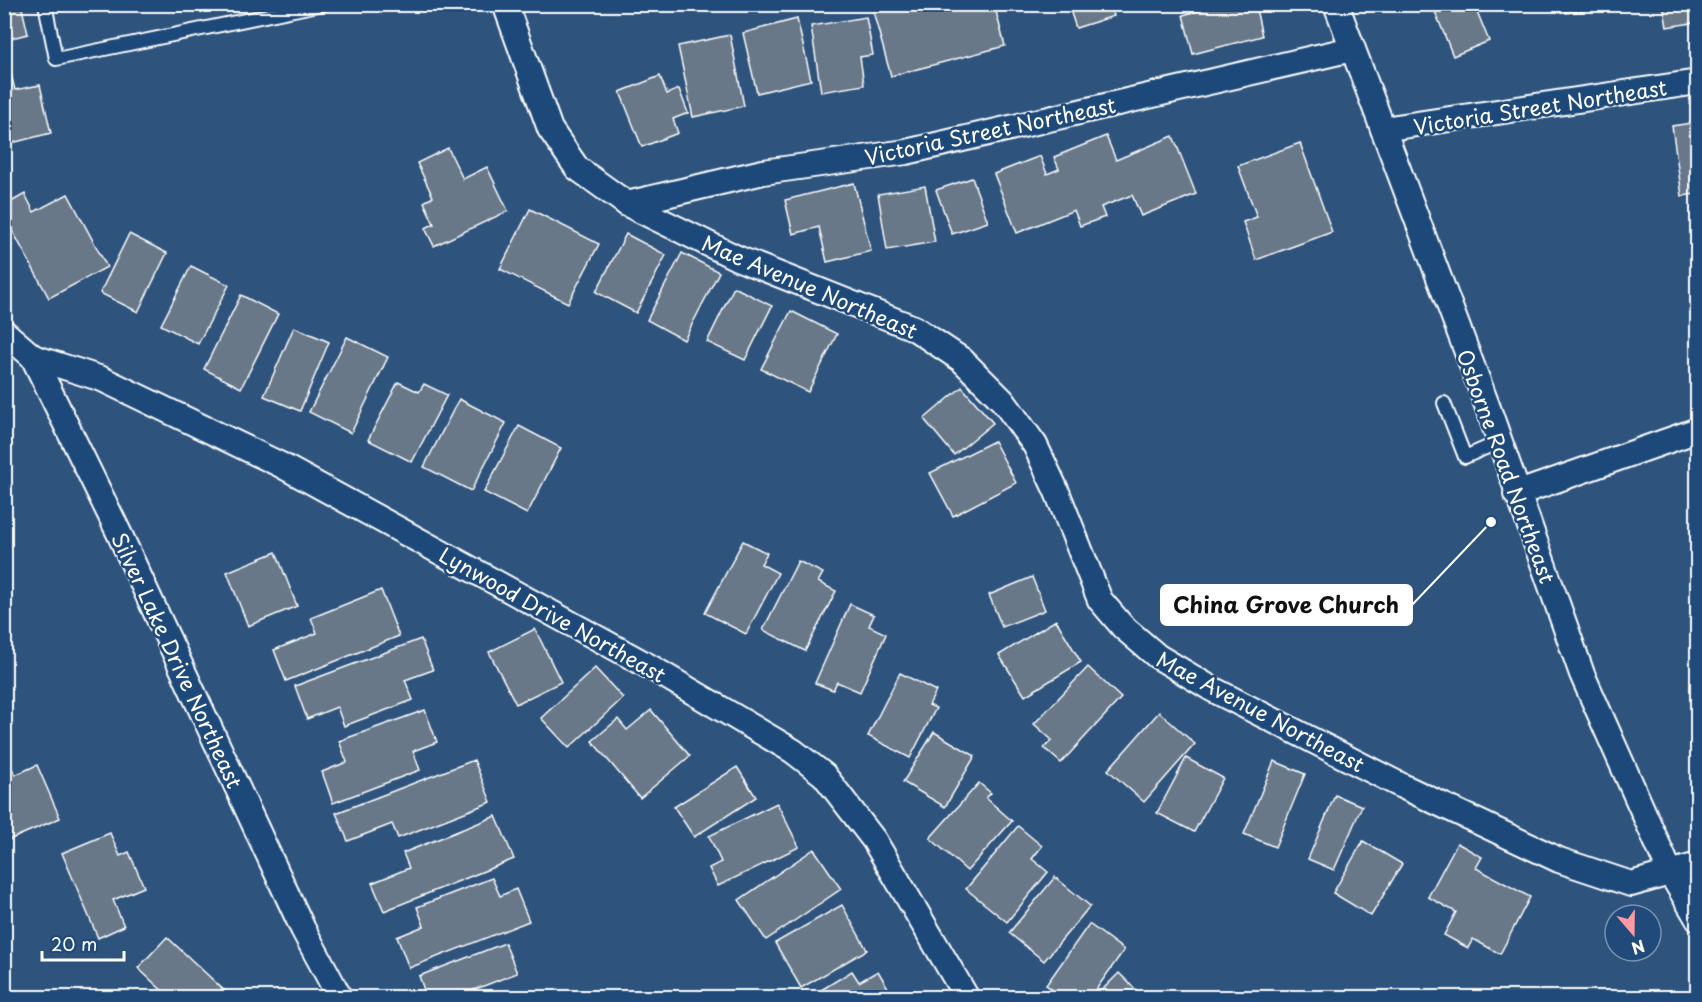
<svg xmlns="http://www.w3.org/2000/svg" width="1702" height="1002" font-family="'Playpen Sans',sans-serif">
<rect width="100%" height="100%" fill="#2e537d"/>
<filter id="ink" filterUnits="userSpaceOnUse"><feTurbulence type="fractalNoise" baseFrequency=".0167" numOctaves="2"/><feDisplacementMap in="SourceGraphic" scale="12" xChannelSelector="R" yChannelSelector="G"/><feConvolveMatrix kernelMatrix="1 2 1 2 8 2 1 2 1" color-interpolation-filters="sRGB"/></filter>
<g filter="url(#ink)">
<g fill="#687888" stroke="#fff" stroke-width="1.5">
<polygon points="4,4 21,4 28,34 4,40"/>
<polygon points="871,4 994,4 1005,46 891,76"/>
<polygon points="1068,4 1110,4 1114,16 1076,28"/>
<polygon points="1222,4 1255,4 1262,36 1193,54 1183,15"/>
<polygon points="1432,4 1474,4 1489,41 1453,56"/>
<polygon points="1565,4 1634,4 1566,13"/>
<polygon points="1663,4 1698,4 1698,22 1667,27"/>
<polygon points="866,17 873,55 860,57 864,85 821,92 811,26"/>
<polygon points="797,19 811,80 757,93 743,33"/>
<polygon points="730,35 744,106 693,117 678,46"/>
<polygon points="4,47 15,90 40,85 51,133 4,145"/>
<polygon points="660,76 667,94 679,89 688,113 673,119 678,133 642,147 620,92"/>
<polygon points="1698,122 1698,191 1696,194 1682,196 1672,126"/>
<polygon points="1106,136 1116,160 1173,136 1196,194 1141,216 1132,195 1101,207 1105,217 1080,226 1074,210 1017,233 994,174 1040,156 1047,174 1059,169 1054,157"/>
<polygon points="1300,143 1332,232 1256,260 1243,222 1257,217 1238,166"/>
<polygon points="448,148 463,179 487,167 508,211 434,246 425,228 434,224 424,202 433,197 417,163"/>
<polygon points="972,178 988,222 952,234 936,190"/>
<polygon points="854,183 871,251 827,262 819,227 793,234 785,200"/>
<polygon points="925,186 935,242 887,250 878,194"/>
<polygon points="25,194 34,212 68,194 107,267 49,298 4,215 4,206"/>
<polygon points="530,209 599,244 568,303 500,269"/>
<polygon points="129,234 167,253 138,312 100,293"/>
<polygon points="626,234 666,255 636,313 596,292"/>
<polygon points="682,253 719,272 684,340 647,320"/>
<polygon points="191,266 229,285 198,344 161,325"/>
<polygon points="734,287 772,306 745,360 707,342"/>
<polygon points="241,295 278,314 241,388 204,369"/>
<polygon points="791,311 837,334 808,392 761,369"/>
<polygon points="294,327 329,342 300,411 264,396"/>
<polygon points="347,337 388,357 351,433 309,412"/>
<polygon points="398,382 419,392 424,384 447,395 412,462 368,440"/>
<polygon points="962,387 993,423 954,455 924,419"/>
<polygon points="459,399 506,423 471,491 424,467"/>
<polygon points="519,426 561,448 527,514 484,492"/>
<polygon points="994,441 1016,483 953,516 930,473"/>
<polygon points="743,541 767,553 761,564 778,573 746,634 705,613"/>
<polygon points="276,552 297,606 248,626 227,572"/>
<polygon points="798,561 823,573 818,582 836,591 805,651 763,630"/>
<polygon points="1032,577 1045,610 1002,627 989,595"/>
<polygon points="381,590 399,636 286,681 274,650 317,633 311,618"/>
<polygon points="850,604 874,615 869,626 886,634 860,692 837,682 833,690 815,683"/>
<polygon points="1056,620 1081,662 1025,696 999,655"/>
<polygon points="535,629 561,682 516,704 489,652"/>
<polygon points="421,639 433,670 405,680 413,700 344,726 337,707 307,719 295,686"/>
<polygon points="1088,667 1121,698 1061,763 1044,748 1052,740 1034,724"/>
<polygon points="595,668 623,698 569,748 541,718"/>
<polygon points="900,673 936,691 929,705 936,708 910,758 868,736"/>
<polygon points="425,710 437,742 413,751 420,770 333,803 322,772 347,762 339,741"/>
<polygon points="651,710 690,756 640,798 592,741 618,719 627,730"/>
<polygon points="1159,712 1195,744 1144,802 1108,770"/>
<polygon points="934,732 975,756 945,807 903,782"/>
<polygon points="4,750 15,775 37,765 60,818 4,842"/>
<polygon points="1186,758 1223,778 1194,832 1157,813"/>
<polygon points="474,760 491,802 398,838 392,824 348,841 336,813"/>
<polygon points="1274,761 1305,774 1275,847 1244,834"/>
<polygon points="737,767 756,797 694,837 674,807"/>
<polygon points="979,783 991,793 986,798 1012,821 967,871 930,838"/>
<polygon points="1335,795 1362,806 1334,870 1308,859"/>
<polygon points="777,803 799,847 718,886 709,868 721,862 709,836"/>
<polygon points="496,816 514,859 384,911 372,883 409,868 403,853"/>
<polygon points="1018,826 1042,846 1032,859 1048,872 1007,922 966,889"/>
<polygon points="110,833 120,856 129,852 144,887 113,900 124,926 98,938 62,853"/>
<polygon points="1363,841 1402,864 1371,916 1333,893"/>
<polygon points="1457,843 1482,857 1476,868 1530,897 1500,954 1473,939 1468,948 1444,935 1456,912 1428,897"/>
<polygon points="814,849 841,889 766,940 739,900"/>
<polygon points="1055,877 1090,906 1044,961 1009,933"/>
<polygon points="492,878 500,896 516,889 529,921 409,968 397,937 424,926 417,907"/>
<polygon points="842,905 867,950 801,988 775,943"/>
<polygon points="1089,924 1124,950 1090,998 1064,998 1046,985"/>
<polygon points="167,937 228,994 224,998 170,998 138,968"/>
<polygon points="505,943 517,973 463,994 464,998 427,998 419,976"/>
<polygon points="852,971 859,982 878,971 894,998 808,998"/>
<polygon points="1119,973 1144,998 1094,998"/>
</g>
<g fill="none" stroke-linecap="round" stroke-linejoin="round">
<g stroke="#fff" stroke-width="16">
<g id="service">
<polyline points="45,4 56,59 323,4"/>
<polyline points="1444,403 1465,457 1499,442"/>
</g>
</g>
<g stroke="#fff" stroke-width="28">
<g id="minor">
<polyline points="505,4 550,129 577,168 627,204 737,258 914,328 962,360 1003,401 1035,445 1057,492 1100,600 1123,627 1157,656 1212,689 1402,786 1559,860 1631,884 1698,865"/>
<polyline points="1336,4 1488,408 1582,674 1670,872 1698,919"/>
<polyline points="1383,129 1698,82"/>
<polyline points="627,204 763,172 906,152 1352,49"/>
<polyline points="4,332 33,357 119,533 303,929 340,998"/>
<polyline points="33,357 102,379 281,465 652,668 793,751 824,775 874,840 967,998"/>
<polyline points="1516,494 1698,430"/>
</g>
</g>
<use href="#service" stroke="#1f4a7a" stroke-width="12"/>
<use href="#minor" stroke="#1f4a7a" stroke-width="24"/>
</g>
</g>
<g text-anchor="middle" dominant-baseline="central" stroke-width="5" stroke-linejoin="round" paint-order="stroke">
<g font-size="21" fill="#fff" stroke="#1f4a7a">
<text transform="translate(1540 106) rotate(-9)">Victoria Street Northeast</text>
<text transform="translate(990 130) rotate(-12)">Victoria Street Northeast</text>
<text transform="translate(810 286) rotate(23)">Mae Avenue Northeast</text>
<text transform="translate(1507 466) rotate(70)">Osborne Road Northeast</text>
<text transform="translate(553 614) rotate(29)">Lynwood Drive Northeast</text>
<text transform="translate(178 660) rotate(65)">Silver Lake Drive Northeast</text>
<text transform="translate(1261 711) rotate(28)">Mae Avenue Northeast</text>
</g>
</g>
<path fill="none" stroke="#fff" stroke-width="2" d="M1491 522L1412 605"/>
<circle fill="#fff" stroke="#1f4a7a" stroke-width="2" cx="1491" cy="522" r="6"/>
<rect fill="#fff" stroke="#fff" stroke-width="2" x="1161" y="585" width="251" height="40" rx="6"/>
<g font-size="22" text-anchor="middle" font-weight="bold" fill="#111">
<text x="1286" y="613">China Grove Church</text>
</g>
<rect width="1702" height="1002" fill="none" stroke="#1f4a7a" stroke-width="24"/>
<rect x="12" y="12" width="1678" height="978" fill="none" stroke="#fff" stroke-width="2" filter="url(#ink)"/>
<g transform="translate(1633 933) rotate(160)"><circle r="28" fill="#1f4a7a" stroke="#7992af" stroke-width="1.5"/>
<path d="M0-4.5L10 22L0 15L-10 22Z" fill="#ff9aa2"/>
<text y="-9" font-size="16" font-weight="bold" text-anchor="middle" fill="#ffffff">N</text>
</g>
<path d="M42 951v9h82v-9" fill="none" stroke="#ffffff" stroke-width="3"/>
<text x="51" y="951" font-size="18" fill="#ffffff" stroke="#1f4a7a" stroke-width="4.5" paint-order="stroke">20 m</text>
</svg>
